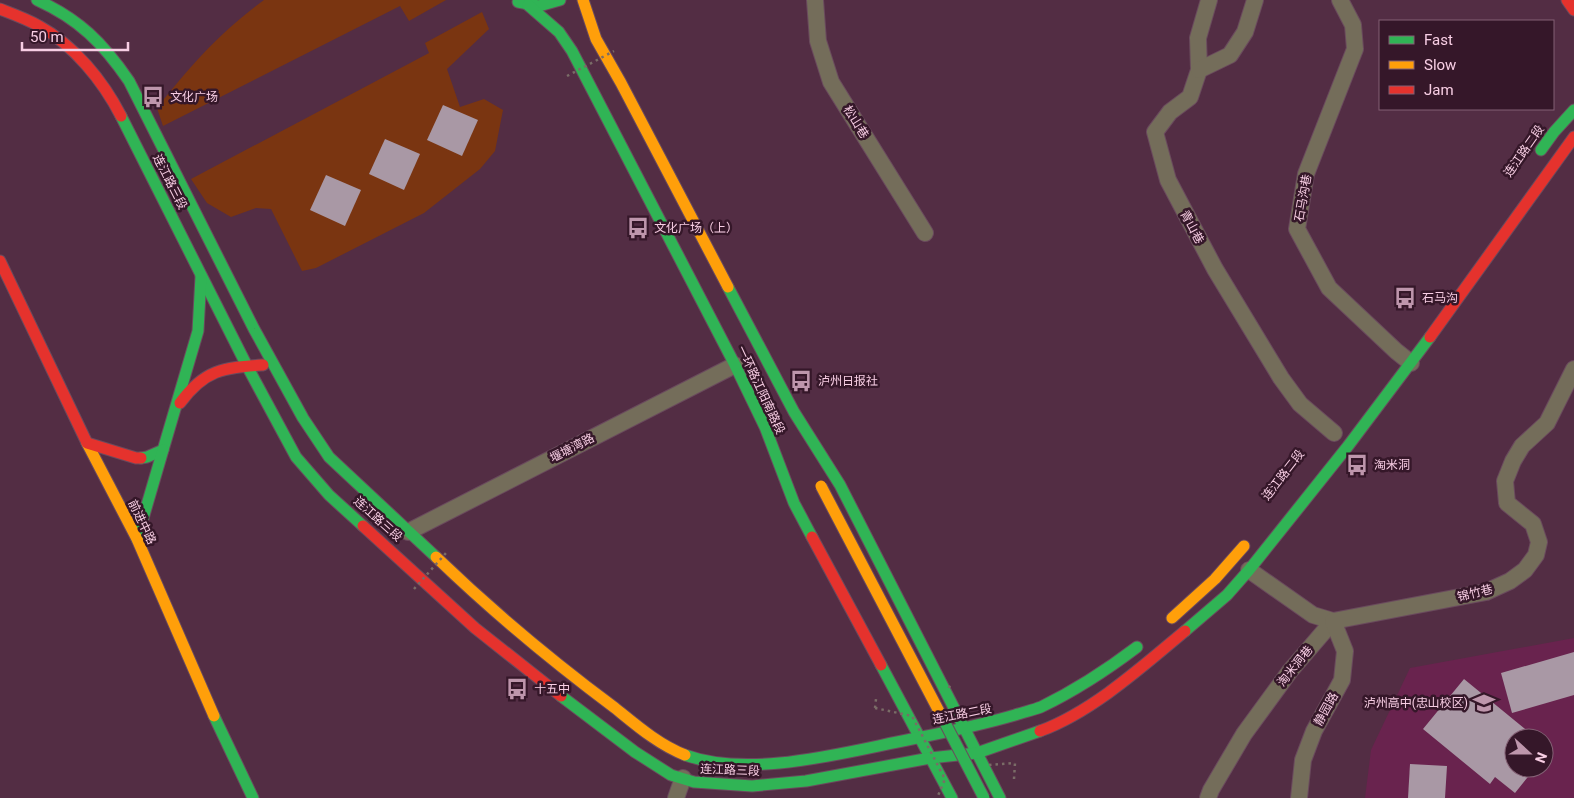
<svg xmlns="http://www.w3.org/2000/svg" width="1574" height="798" font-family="Roboto,'Noto Sans SC',sans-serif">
<rect width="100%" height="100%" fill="#532d44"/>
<path fill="#69234e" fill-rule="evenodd" d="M1574,638V798H1365L1371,750L1410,668ZM1514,738H1544V768H1514Z"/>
<g fill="#7a3511">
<path d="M264,0H446L409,21L400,6L163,126L157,108C191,65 220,32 264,0Z"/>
<polygon points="482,12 489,29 447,69 460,107 484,99 503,110 495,151 480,169 424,213 316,268 302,271 271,209 256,208 231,217 207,203 191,179 429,53 425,43"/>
</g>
<g fill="#a998a5">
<polygon points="443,105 478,120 462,156 427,140"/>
<polygon points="385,139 420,154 404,190 369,174"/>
<polygon points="326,175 361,190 345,226 310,210"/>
<polygon points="1574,652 1574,695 1512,713 1501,673"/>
<polygon points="1464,679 1536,738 1514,738 1514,768 1535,768 1515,793 1495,777 1490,784 1423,729"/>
<polygon points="1410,764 1447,766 1445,798 1408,798"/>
</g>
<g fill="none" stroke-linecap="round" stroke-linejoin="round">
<g stroke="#6a4a5d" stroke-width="18">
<g id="street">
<polyline points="815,0 818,41 831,82 925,233"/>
<polyline points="1209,0 1198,38 1199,70 1190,97 1170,112 1155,132 1168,180 1215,269 1281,378 1300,404 1334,433"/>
<polyline points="1340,0 1353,25 1355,49 1306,174 1297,229 1329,288 1396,351 1411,363"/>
<polyline points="1199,70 1230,55 1245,32 1255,0"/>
<polyline points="408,532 735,365"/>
<polyline points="676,798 683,778"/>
<polyline points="1208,798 1211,790 1244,734 1290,671 1333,621 1313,615 1249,570"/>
<polyline points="1299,798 1303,760 1314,731 1342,680 1345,651 1333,621 1486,592 1510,581 1525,570 1536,555 1539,542 1533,524 1507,503 1505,481 1513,461 1522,446 1547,423 1574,369"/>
</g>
</g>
<g stroke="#6a4a5d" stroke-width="13">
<g id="fast">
<path d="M37,0C79,19 103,43 129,81L254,329L303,418L329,457L436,557"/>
<polyline points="518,2 539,6 560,0"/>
<polyline points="528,5 559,32 572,51 735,365 765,427 794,503 812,537"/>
<polyline points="121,116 247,366 296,457 329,495 363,526"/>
<polyline points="1541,150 1554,132 1574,110"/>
<polyline points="728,287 794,412 840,485 1000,798"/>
<polyline points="141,458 147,457 163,450 198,331 201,276"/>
<polyline points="137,539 163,450"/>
<polyline points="1185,631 1227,595 1249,570 1348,446 1430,337"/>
<polyline points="881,665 952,798"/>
<polyline points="561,696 635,752 671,775 694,782 752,786 806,781 930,758 977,753 1040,731"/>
<polyline points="214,716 253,798"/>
<path d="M685,755C751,779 845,752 912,739C947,732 981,725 1015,715C1024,712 1033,710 1041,707C1074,691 1108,669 1137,647"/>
</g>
</g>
<g stroke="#6a4a5d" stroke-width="13">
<g id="slow">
<polyline points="583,0 596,39 621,83 728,287"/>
<polyline points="87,443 137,539 214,716"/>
<path d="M436,557C492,611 552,661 615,708C636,725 659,745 685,755"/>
<polyline points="1172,618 1215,579 1244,546"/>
</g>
</g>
<g stroke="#6a4a5d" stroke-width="13">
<g id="jam">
<polyline points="1567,0 1574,10"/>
<path d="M0,9C13,14 27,19 39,26C74,45 103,81 121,116"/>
<polyline points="0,261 87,443 136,458 141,458"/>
<polyline points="1430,337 1574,137"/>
<path d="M180,403C205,369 223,368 263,365"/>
<polyline points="363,526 475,628 561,696"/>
<polyline points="812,537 881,665"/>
<path d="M1040,731C1092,712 1143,666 1185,631"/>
</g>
</g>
<g stroke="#7a6c67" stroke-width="2.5" stroke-dasharray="2.5 4" stroke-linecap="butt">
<polyline points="875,708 876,699"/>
<polyline points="1014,779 1015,763"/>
</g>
<use href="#street" stroke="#746d5a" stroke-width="16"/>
<use href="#fast" stroke="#30b455" stroke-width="11"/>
<use href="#slow" stroke="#ff9f0a" stroke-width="11"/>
<use href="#jam" stroke="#e5322d" stroke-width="11"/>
<g stroke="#6a4a5d" stroke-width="13" stroke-linecap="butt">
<polyline id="fast-bridge" points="943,719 984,798"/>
</g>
<g stroke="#6a4a5d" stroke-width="13" stroke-linecap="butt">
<polyline id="slow-bridge" points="821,486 943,719"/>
</g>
<g stroke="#7a6c67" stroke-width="2.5" stroke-dasharray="2.5 4" stroke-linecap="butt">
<polyline points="567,76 614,51"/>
<polyline points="414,589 446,553"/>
<polyline points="949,688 951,682"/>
<polyline points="875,708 912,716 945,779 937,798"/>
<polyline points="989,765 1015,763"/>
</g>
<use href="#fast-bridge" stroke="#30b455" stroke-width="11"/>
<use href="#slow-bridge" stroke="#ff9f0a" stroke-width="11"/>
</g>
<defs>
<g id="bus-bare" transform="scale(1.725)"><path d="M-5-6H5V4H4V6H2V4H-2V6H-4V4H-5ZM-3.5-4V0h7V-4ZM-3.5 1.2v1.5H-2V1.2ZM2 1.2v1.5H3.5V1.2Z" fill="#be96ac" stroke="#351729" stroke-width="2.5" paint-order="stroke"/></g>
<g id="school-bare" transform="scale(1.725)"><path d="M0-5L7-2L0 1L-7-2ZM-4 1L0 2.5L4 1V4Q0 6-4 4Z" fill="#be96ac" stroke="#351729" stroke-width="2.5" paint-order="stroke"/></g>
</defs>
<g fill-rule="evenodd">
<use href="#bus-bare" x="153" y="97"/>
<use href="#bus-bare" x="638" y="228"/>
<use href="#bus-bare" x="1405" y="298"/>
<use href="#bus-bare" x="801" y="381"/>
<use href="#bus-bare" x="1357" y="465"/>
<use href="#bus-bare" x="517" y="689"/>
<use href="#school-bare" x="1484" y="703"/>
</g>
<g text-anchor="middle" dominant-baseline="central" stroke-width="5" stroke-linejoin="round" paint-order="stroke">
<g font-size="12" fill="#f8cee4" stroke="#351729" text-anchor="start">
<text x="170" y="97">文化广场</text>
<text x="654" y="228">文化广场（上）</text>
<text x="1422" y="298">石马沟</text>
<text x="818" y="381">泸州日报社</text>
<text x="1374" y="465">淘米洞</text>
<text x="534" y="689">十五中</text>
<text x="1468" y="703" text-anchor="end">泸州高中(忠山校区)</text>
</g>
<g font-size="12" fill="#f8cee4" stroke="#351729">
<text transform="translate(856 122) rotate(58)">松山巷</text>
<text transform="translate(1524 151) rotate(-55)">连江路二段</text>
<text transform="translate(170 182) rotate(63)">连江路三段</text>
<text transform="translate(1303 198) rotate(-80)">石马沟巷</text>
<text transform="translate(1192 227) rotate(62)">青山巷</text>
<text transform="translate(761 390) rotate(65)">一环路江阳南路段</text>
<text transform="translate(572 448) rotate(-27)">堰塘湾路</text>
<text transform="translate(1283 475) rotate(-52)">连江路二段</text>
<text transform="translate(378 519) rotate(42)">连江路三段</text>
<text transform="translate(142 522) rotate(64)">前进中路</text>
<text transform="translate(1475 593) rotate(-14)">锦竹巷</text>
<text transform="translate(1295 666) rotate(-51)">淘米洞巷</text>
<text transform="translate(1326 709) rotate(-61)">静园路</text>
<text transform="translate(962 714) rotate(-11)">连江路二段</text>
<text transform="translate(730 770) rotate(2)">连江路三段</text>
</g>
</g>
<rect x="1379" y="20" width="175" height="90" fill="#351729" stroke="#836074"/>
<rect x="1389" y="36" width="25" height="8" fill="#30b455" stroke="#836074"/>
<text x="1424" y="45" font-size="15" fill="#f8cee4">Fast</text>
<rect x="1389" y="61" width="25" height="8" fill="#ff9f0a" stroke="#836074"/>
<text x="1424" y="70" font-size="15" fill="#f8cee4">Slow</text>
<rect x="1389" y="86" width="25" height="8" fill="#e5322d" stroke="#836074"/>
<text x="1424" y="95" font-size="15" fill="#f8cee4">Jam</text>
<g transform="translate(1529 753) rotate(111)"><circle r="24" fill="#351729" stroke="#836074"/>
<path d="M0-4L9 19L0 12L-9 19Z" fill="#be96ac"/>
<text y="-8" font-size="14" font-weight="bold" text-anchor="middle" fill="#f8cee4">N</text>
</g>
<path d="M22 42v8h106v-8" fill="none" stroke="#f8cee4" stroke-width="2.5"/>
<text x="30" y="42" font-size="15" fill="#f8cee4" stroke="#351729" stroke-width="4" paint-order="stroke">50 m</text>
</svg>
